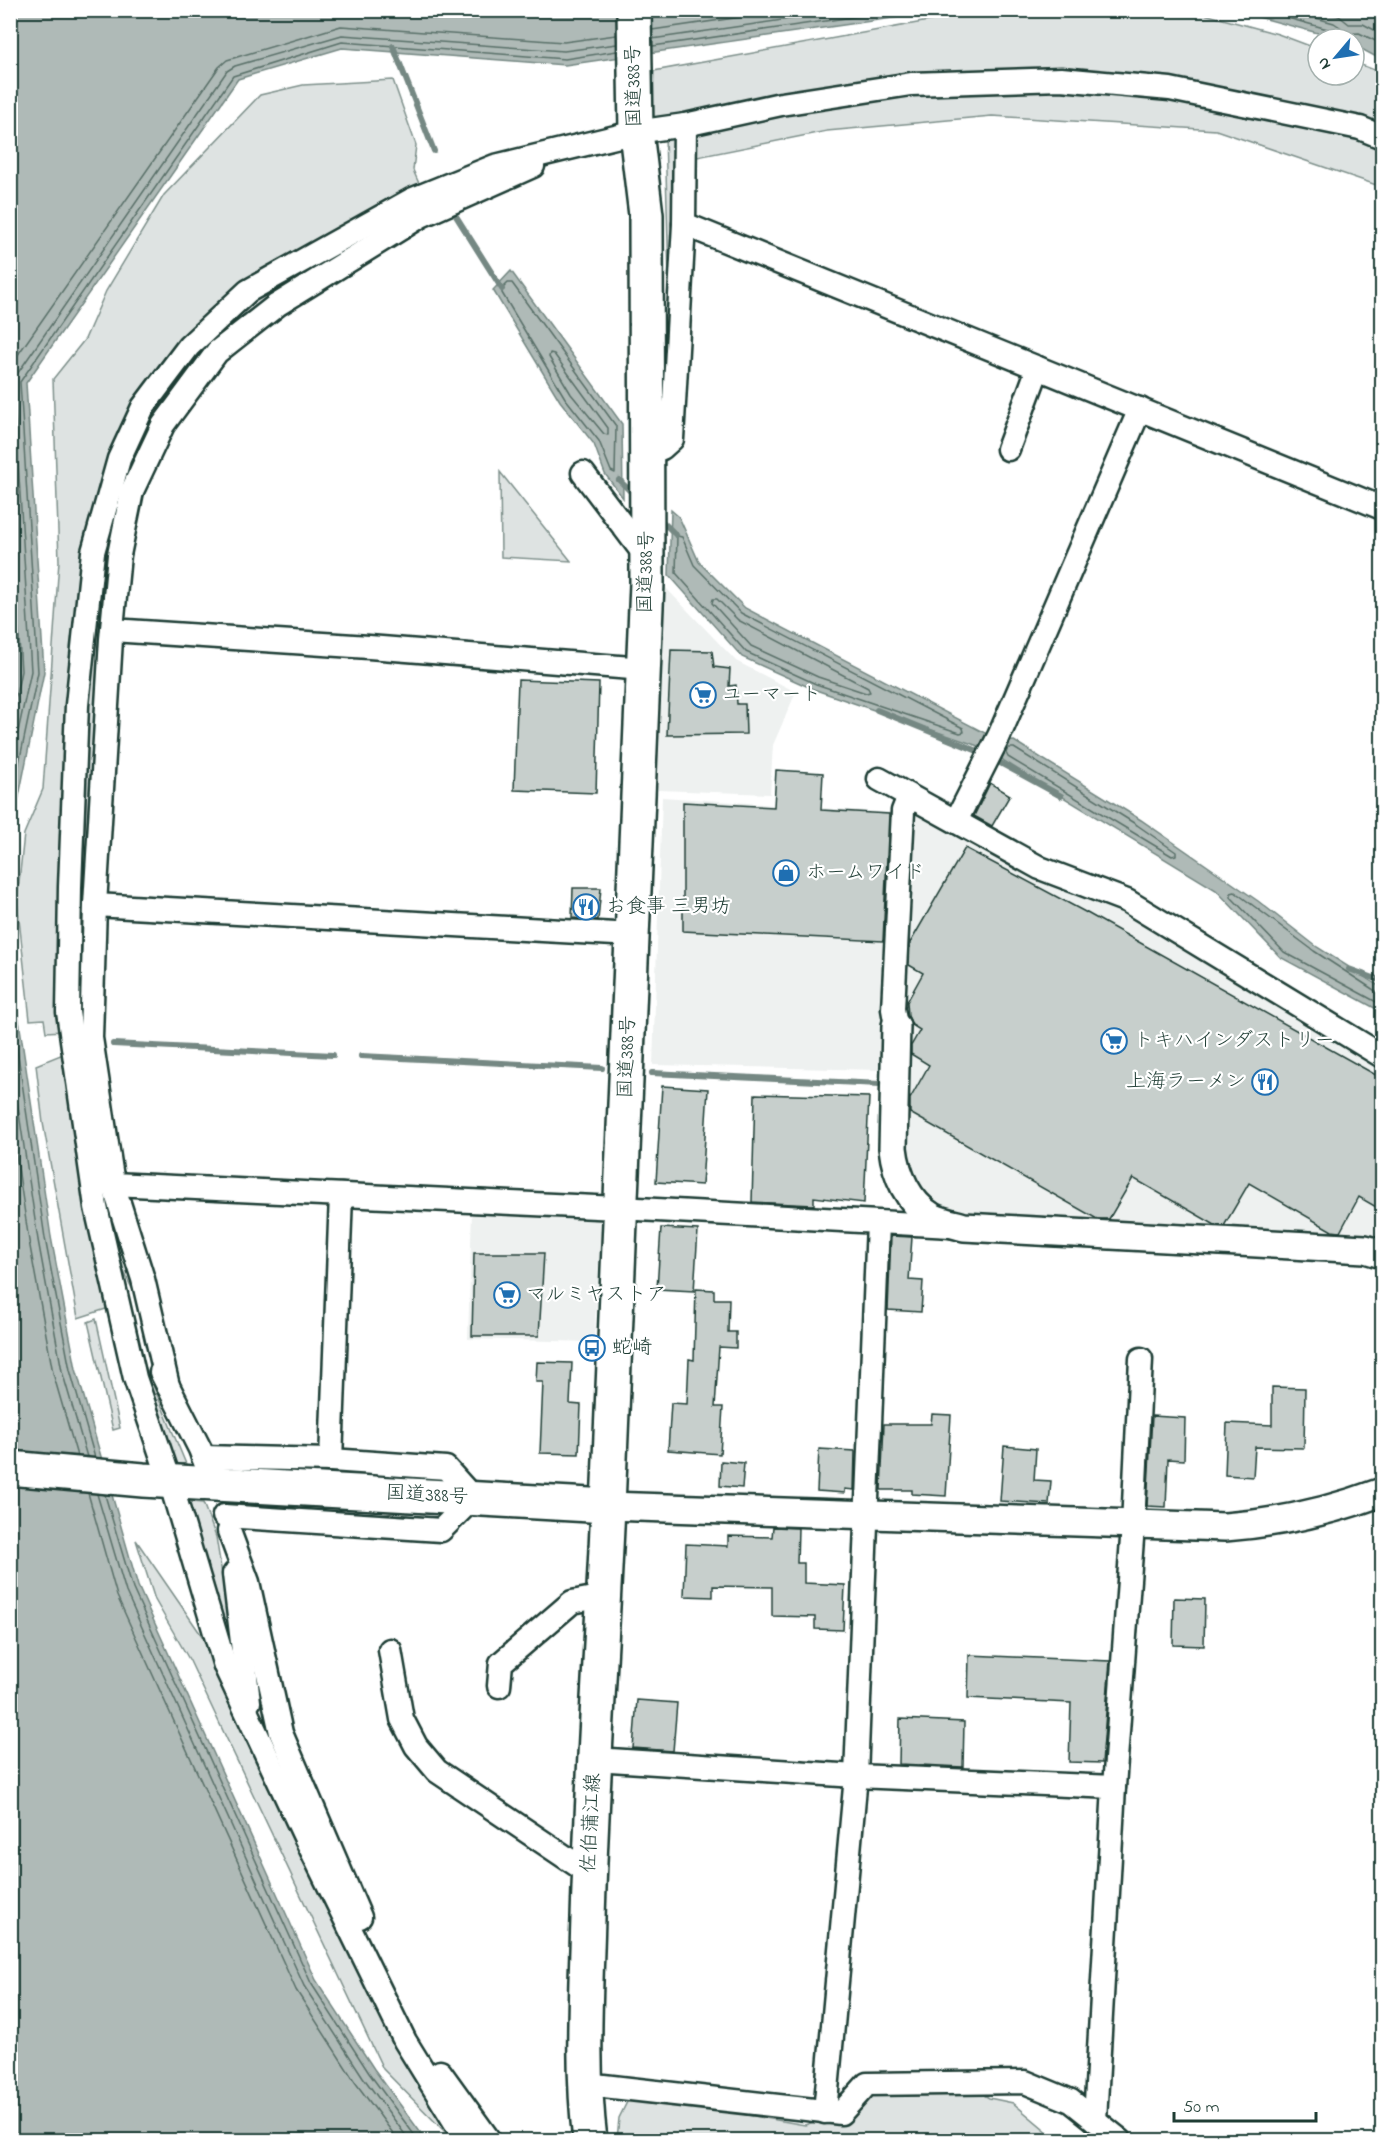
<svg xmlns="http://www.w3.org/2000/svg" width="1393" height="2151" font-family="'Indie Flower','Klee One',sans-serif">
<rect width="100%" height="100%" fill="#fff"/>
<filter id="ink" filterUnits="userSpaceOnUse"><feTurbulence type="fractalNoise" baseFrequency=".0167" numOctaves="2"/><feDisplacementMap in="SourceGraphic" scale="12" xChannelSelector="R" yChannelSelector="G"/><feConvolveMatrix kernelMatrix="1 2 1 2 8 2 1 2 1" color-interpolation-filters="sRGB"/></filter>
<g filter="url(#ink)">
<g fill="#eef1f0">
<polygon points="665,587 736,661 796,692 773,745 770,794 658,790"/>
<polygon points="662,797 895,813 882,1070 653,1065"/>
<polygon points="925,810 1110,900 1382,1065 1382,1240 963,1222 921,1187 902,1157 899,975 910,817"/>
<polygon points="472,1210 602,1216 594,1342 468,1339"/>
</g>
<g fill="#dee3e2" stroke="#7e908b" stroke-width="1.5">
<polygon points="1004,11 1185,11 1197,12 1278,34 1318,49 1318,75 1354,75 1354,62 1382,73 1382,187 1216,130 992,116 827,131 677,161 672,308 669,279 665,135 650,123 654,71 934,20"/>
<polygon points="393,80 416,145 413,170 421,188 182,341 88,541 63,1031 46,1032 44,1019 30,1020 17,901 24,834 43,789 59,561 53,379 85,339 106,291 164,195 260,95 303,85"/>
<polygon points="414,203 218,347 128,484 86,1006 71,1010 74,851 97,549 145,411 193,349 255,292"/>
<polygon points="500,472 571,561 501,557"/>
<polygon points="63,1054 87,1219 109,1308 78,1318 43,1123 36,1065"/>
<polygon points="109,1187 137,1299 106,1234 98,1196"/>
<polygon points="96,1319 120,1428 113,1430 88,1322"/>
<polygon points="128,1325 186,1464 171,1465"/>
<polygon points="191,1502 203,1503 216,1537 239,1679 185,1515"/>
<polygon points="136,1540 213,1652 451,2138 383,2069 190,1661 155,1600"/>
<polygon points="971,2088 989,2098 1013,2103 1049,2133 1069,2140 617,2140 619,2118 629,2098 645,2097 805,2125 819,2120 835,2098 848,2092"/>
</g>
<g fill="#afbab7" stroke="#758883" stroke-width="1.5">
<polygon points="11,11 941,11 565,65 342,48 238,79 26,383 44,672 11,836"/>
<polygon points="1236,11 1382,11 1382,60 1354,45 1354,39 1340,39"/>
<polygon points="511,271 622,424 623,498 605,474 594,444 560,401 493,290"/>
<polygon points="671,510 679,517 699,562 745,608 987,734 981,747 813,689 742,657 669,575"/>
<polygon points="1014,741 1141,820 1258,901 1317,947 1382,988 1382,1012 1280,957 1216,890 1004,761 998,755 1004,742"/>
<polygon points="10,960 51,1237 76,1369 138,1586 316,1980 374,2069 426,2140 11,2140"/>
</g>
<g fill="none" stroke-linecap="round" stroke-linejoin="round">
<g stroke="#596f68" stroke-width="1.5">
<polyline points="1259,10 1331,30 1335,34 1336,39"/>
<polyline points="1287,10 1334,23 1340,27 1345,34 1359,33 1382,44"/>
<polyline points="1321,10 1339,16 1349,24 1363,24 1382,34"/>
<polyline points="652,30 789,10"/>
<polyline points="652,39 851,10"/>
<polyline points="653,46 901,10"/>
<polygon points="508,283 512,283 616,426 615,473 611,471 599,441 565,398 502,293 502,289"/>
<polygon points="550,353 554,354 608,428 608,435 604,434 571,394 549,357"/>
<polyline points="10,366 219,67 227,60 341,26 564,42 616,35"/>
<polyline points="10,494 21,671 10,724"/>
<polygon points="677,536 682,537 694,565 741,613 963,728 964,732 960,733 816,684 746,652 676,573"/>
<polygon points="713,599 717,599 738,620 868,688 870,692 866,693 818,677 751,646 712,603"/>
<polygon points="1008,748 1014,748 1137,825 1176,852 1176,855 1172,856 1008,757 1006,753"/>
<polyline points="10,769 31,671 13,380 227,71 235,66 342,35 564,51 617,44"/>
<polyline points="10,806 38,672 20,382 233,76 342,42 565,59 617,51"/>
<polyline points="1382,993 1377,992 1314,951 1235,892 1231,893 1231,897 1284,952 1382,1005"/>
<polyline points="10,1001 45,1238 70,1370 95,1458"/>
<polyline points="10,1053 38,1240 62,1371 87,1457"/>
<polyline points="10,1114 29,1241 53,1373 77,1456"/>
<polyline points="88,1493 117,1596 296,1990 355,2082 398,2140"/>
<polyline points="97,1494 126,1592 304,1986 363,2077 409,2140"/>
<polyline points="105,1495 133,1589 311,1983 369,2073 418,2140"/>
</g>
<g stroke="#758883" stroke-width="6">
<polyline points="393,46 434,151"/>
<polyline points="456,216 502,289"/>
<polyline points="619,480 635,496"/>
<polyline points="658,517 676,535"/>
<polyline points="877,710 985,754"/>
<polyline points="993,759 1061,796"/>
<polyline points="1349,969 1382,981"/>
<polyline points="113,1044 333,1055"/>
<polyline points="361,1056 602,1068"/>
<polyline points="652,1073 880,1084"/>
</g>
</g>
<g fill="#c7cfcc" stroke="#1f3d34" stroke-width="1.5">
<polygon points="671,650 712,651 714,667 730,669 729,686 736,685 737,704 745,704 746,734 667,735"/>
<polygon points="518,680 599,683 596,793 514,790"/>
<polygon points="776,770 823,773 821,810 889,814 883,941 683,931 683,802 774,807"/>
<polygon points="990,783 1010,795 992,826 974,816"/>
<polygon points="965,848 1087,913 1383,1079 1383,1211 1359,1197 1340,1232 1332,1231 1249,1183 1224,1226 1215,1225 1133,1178 1109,1219 1097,1219 910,1113 910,1099 929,1065 911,1054 911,1046 920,1030 912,1025 908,1016 907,1002 923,973 909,965 910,943"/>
<polygon points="573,888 601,888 598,920 572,918"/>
<polygon points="662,1086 708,1089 702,1185 656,1182"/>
<polygon points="755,1094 869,1097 864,1203 814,1197 814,1205 752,1202"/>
<polygon points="661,1228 698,1230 694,1291 657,1289"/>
<polygon points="891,1236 912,1237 909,1280 923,1281 921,1312 888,1310"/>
<polygon points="474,1253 544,1253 539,1336 472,1336"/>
<polygon points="696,1289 714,1290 714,1299 729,1299 728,1332 736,1332 736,1348 719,1347 715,1407 723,1407 720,1454 668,1450 671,1403 687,1404 689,1359 694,1360"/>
<polygon points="537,1362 572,1363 570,1404 581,1405 579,1454 540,1453 543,1382 536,1382"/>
<polygon points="1272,1387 1305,1388 1304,1448 1255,1447 1253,1477 1225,1475 1227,1423 1272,1425"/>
<polygon points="932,1414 951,1415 946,1496 912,1494 912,1490 881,1490 884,1424 931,1424"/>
<polygon points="1152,1416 1185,1418 1184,1460 1168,1459 1166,1507 1147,1506"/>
<polygon points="1004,1446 1036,1449 1034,1480 1051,1481 1049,1504 1000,1501"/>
<polygon points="819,1449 855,1451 854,1490 845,1489 845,1493 817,1491"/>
<polygon points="721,1461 744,1463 742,1488 720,1486"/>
<polygon points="773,1527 798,1528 797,1563 804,1563 804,1583 845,1585 843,1630 815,1629 815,1617 772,1616 772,1587 713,1586 713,1597 684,1596 686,1544 728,1546 728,1536 772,1537"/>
<polygon points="1174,1598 1205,1599 1204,1646 1173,1645"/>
<polygon points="969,1655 1110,1661 1102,1763 1069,1762 1071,1703 968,1698"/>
<polygon points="637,1700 677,1703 673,1751 633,1748"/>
<polygon points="900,1719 964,1722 963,1767 899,1764"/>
</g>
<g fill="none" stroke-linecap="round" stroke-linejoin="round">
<g stroke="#1f3d34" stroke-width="27">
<g id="minor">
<polyline points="684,224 1382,508"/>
<polyline points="1008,449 1038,368"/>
<polyline points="648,454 662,448 672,439 684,224 685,125"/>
<polyline points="583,473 648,559"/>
<polyline points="112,630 369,647 644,669"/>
<polyline points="879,779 1040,868 1127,901 1382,1056"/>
<polyline points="956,821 999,736 1140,409"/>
<polyline points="95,905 633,935"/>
<polyline points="896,1026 893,1009 903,811 909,796"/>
<polyline points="113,1184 638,1209 951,1226"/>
<polyline points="161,1372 200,1449 206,1465"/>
<polyline points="168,1386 143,1279 113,1184 91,1038 95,905 111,639 119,555 132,491 163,425 217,352 277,305 421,216 533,166"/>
<polyline points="203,1457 331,1460 446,1468 473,1498 441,1530 224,1516"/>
<polyline points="331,1460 341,1195"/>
<polyline points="229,1531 248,1582 281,1733 360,1917"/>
<polyline points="234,1574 249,1702"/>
<polyline points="390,1650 402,1719 416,1746 437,1771 589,1873"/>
<polyline points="499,1686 501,1663 572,1602 604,1596"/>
<polyline points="595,1759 856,1776 1114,1787"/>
<polyline points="440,2072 489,2140"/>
<polyline points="586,2084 841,2113 867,2084 1025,2082 1071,2101 1120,2140"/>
<polyline points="825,2112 856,1776 878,1223"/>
<polyline points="1095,2120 1114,1787 1133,1525 1141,1359"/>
<polyline points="466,2140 405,2041 305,1837 225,1666 170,1481 135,1378 96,1207 68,1012 70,887 77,705 93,552 119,459 143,407 189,346 248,291 411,200 495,166 636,132 685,125 781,104 911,84 1061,79 1170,89 1360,128 1382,137"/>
</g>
</g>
<g stroke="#1f3d34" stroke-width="32">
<g id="tertiary">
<path d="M896,1026L893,1148C896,1175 908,1202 932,1217C942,1222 954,1224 964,1227L1365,1249L1382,1254"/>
<path d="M608,1506L1225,1527C1280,1523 1331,1511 1382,1492"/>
</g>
</g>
<g stroke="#1f3d34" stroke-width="38">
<path id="primary" d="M590,2140C581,2067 586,1992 588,1918C592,1781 602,1643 608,1506"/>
</g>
<g stroke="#1f3d34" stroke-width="38">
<polyline id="trunk" points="10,1468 143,1480 608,1506 647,583 646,215 636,132 634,10"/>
</g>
<use href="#minor" stroke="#fff" stroke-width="22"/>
<use href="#tertiary" stroke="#fff" stroke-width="27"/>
<use href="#primary" stroke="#fff" stroke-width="33"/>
<use href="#trunk" stroke="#fff" stroke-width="33"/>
</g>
</g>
<defs>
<g id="supermarket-ring" transform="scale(1.35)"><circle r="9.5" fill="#fff" stroke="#1f6fb2" stroke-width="1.5"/><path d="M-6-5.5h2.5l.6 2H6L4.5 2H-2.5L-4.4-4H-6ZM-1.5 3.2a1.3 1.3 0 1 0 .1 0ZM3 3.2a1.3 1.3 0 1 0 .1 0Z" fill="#1f6fb2"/></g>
<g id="shop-ring" transform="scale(1.35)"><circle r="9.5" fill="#fff" stroke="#1f6fb2" stroke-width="1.5"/><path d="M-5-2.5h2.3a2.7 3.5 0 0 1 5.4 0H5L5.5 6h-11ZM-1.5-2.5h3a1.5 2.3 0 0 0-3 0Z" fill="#1f6fb2"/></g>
<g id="restaurant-ring" transform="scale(1.35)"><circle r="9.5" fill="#fff" stroke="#1f6fb2" stroke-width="1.5"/><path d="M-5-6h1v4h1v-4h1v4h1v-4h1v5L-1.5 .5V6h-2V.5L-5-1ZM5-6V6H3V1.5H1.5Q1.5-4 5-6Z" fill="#1f6fb2"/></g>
<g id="bus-ring" transform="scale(1.35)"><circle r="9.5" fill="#fff" stroke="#1f6fb2" stroke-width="1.5"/><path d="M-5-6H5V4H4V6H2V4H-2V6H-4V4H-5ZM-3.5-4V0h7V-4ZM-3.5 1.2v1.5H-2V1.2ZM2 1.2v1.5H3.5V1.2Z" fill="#1f6fb2"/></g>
</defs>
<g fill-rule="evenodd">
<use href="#supermarket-ring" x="703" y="695"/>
<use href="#shop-ring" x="786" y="873"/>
<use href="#restaurant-ring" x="586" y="907"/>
<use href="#supermarket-ring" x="1114" y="1041"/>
<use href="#restaurant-ring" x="1265" y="1082"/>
<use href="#supermarket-ring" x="507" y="1295"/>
<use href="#bus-ring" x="592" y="1348"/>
</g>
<g text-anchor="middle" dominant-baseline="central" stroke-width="4.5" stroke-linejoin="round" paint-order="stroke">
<g font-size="20" fill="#1f3d34" stroke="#fff">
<text transform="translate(635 86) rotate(-91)">国道388号</text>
<text transform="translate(647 572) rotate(-89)">国道388号</text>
<text transform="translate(628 1057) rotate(-88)">国道388号</text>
<text transform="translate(427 1496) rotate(3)">国道388号</text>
<text transform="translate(592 1823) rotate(-87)">佐伯蒲江線</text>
</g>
<g font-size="20" fill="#1f3d34" stroke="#fff" text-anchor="start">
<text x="722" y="695">ユーマート</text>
<text x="806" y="873">ホームワイド</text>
<text x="606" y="907">お食事 三男坊</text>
<text x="1134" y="1041">トキハインダストリー</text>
<text x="1246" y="1082" text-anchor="end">上海ラーメン</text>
<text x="526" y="1295">マルミヤストア</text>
<text x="612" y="1348">蛇崎</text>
</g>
</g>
<rect width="1393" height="2151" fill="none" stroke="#fff" stroke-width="36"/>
<rect x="18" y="18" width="1357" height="2115" fill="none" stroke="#1f3d34" stroke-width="2" filter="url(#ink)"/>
<g transform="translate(1336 57) rotate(241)"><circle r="28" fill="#ffffff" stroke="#a5b1ae" stroke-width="1.5"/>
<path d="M0-4.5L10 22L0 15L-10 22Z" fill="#1f6fb2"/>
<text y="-9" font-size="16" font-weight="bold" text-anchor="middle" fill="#1f3d34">N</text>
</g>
<path d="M1174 2112v9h142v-9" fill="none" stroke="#1f3d34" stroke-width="3"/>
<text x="1183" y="2112" font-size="18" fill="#1f3d34" stroke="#ffffff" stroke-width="4.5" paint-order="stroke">50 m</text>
</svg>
